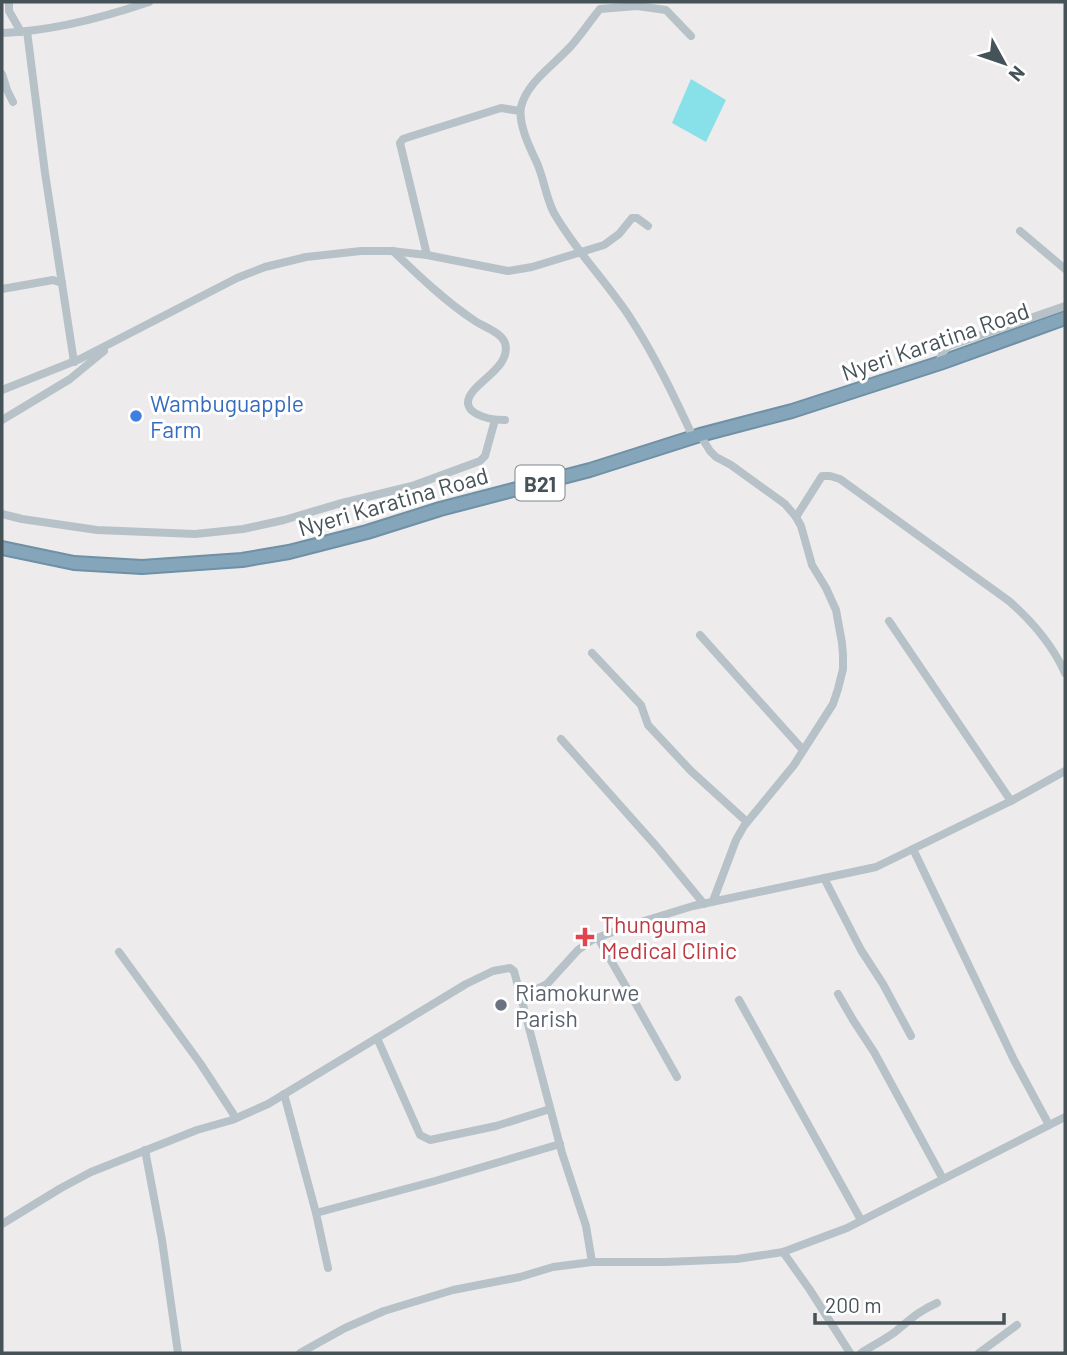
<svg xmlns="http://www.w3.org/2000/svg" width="1067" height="1355" font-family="Barlow,sans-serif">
<rect width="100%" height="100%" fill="#eeebec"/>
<polygon fill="#88e1e8" points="691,79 726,100 706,142 672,123"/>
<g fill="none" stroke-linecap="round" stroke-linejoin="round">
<g stroke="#6f90a5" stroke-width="16">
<polyline id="highway" points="2,548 74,563 142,567 242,560 289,552 367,532 440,509 590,470 700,435 792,411 940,363 1065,318"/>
</g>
<g stroke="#b7c2c8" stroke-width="8">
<polyline points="9,2 9,11 21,32"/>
<polyline points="27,31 45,173 74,362"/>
<path d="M2,33C52,31 102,18 149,2"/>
<path d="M691,36L666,10L637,6L600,9C590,21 581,35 571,46C554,65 527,82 521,107C518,124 530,148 537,163C544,179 546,198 554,213C575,250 605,280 629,316C654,354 674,396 693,437"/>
<polyline points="2,74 7,90 13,102"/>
<polyline points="1020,231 1065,269"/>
<path d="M393,251C419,276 445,301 475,321C484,327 501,332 505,343C511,363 485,377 474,390C454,413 489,420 505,420"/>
<polyline points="427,255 400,143 403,139 412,136 501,108 520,111"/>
<polyline points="2,289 53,280 62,283"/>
<path d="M940,363C940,355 943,351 949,346L1065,306"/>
<polyline points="2,390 80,359 237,278 265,267 306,257 361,251 391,251 427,255 508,271 532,267 604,245 619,234 632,218 637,218 648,226"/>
<polyline points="2,420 70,379 104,351"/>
<polyline points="700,435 710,451 716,457 731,465 785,504 796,517 801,526 812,565 826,588 836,610 842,643 843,655 843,669 838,689 833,704 794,765 744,826 736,840 713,901"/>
<polyline points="2,514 22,519 97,530 195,534 243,529 284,520 338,504 412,486 480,461 485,456 495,420"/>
<path d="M796,517L822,476H830L840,479L1009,601C1033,622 1052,644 1065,673"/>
<polyline points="889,621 1011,801"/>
<polyline points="700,635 803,750"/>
<polyline points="592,653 641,705 648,725 691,771 747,822"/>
<polyline points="561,739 657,847 704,904"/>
<polyline points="913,849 1014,1060 1049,1125"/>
<polyline points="824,878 861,950 883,984 911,1036"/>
<polyline points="598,938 636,1004 677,1077"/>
<polyline points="119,952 200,1063 236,1118"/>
<polyline points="838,994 853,1020 874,1052 943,1179"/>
<polyline points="520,997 547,984 578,950 592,940 631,925 693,906 876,867 1011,801 1065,771"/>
<polyline points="739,1000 861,1220"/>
<polyline points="377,1038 420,1135 430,1140 496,1126 550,1109"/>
<polyline points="284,1094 316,1213 328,1268"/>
<polyline points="145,1150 162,1240 178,1353"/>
<polyline points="316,1213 435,1181 560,1144"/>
<polyline points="2,1224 61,1188 91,1172 197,1130 232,1120 268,1104 466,984 493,971 510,968 514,971 562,1153 586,1226 592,1262"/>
<polyline points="783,1252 810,1290 850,1353"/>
<polyline points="300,1353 345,1328 384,1311 453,1290 520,1277 553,1267 592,1262 666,1262 737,1259 783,1252 847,1228 1065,1117"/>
<path d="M861,1353C872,1346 884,1340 895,1332C911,1319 917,1312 937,1303"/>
<polyline points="979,1353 1017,1325"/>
</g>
<use href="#highway" stroke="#84a5ba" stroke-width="12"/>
</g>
<circle fill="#3f7fe0" stroke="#fff" stroke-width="2.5" cx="136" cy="416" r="7"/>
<path fill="#e0444e" stroke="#fff" stroke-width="2.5" d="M581.5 926.5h7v7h7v7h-7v7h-7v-7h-7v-7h7z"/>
<circle fill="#6b7280" stroke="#fff" stroke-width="2.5" cx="501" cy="1005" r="7"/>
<g text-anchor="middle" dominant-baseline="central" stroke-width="6" stroke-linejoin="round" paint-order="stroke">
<rect fill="#fff" stroke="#7d868a" stroke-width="2" x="515.5" y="465.5" width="49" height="35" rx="5"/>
<g font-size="21" font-weight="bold" fill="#455258">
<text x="540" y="483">B21</text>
</g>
<g font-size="23" fill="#455258" stroke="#fff">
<text transform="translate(935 341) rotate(-19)">Nyeri Karatina Road</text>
<text transform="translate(393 501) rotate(-16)">Nyeri Karatina Road</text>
</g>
<g font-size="23" fill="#366cbe" stroke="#fff" text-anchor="start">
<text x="150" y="403">Wambuguapple<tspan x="150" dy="26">Farm</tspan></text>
</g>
<g font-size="23" fill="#be3a42" stroke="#fff" text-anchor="start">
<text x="601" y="924">Thunguma<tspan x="601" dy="26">Medical Clinic</tspan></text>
</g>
<g font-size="23" fill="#5b616d" stroke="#fff" text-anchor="start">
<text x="515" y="992">Riamokurwe<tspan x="515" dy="26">Parish</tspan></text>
</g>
</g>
<rect width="1067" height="1355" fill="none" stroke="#455258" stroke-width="7"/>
<g transform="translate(1004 63) rotate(130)" stroke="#ffffff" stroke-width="5" paint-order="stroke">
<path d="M0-5L12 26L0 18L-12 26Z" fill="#455258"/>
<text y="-10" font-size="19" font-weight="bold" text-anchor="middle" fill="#455258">N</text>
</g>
<path d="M815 1313v10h189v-10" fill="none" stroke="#455258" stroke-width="3.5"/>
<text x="825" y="1313" font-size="21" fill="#455258" stroke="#ffffff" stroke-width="5" paint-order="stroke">200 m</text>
</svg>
